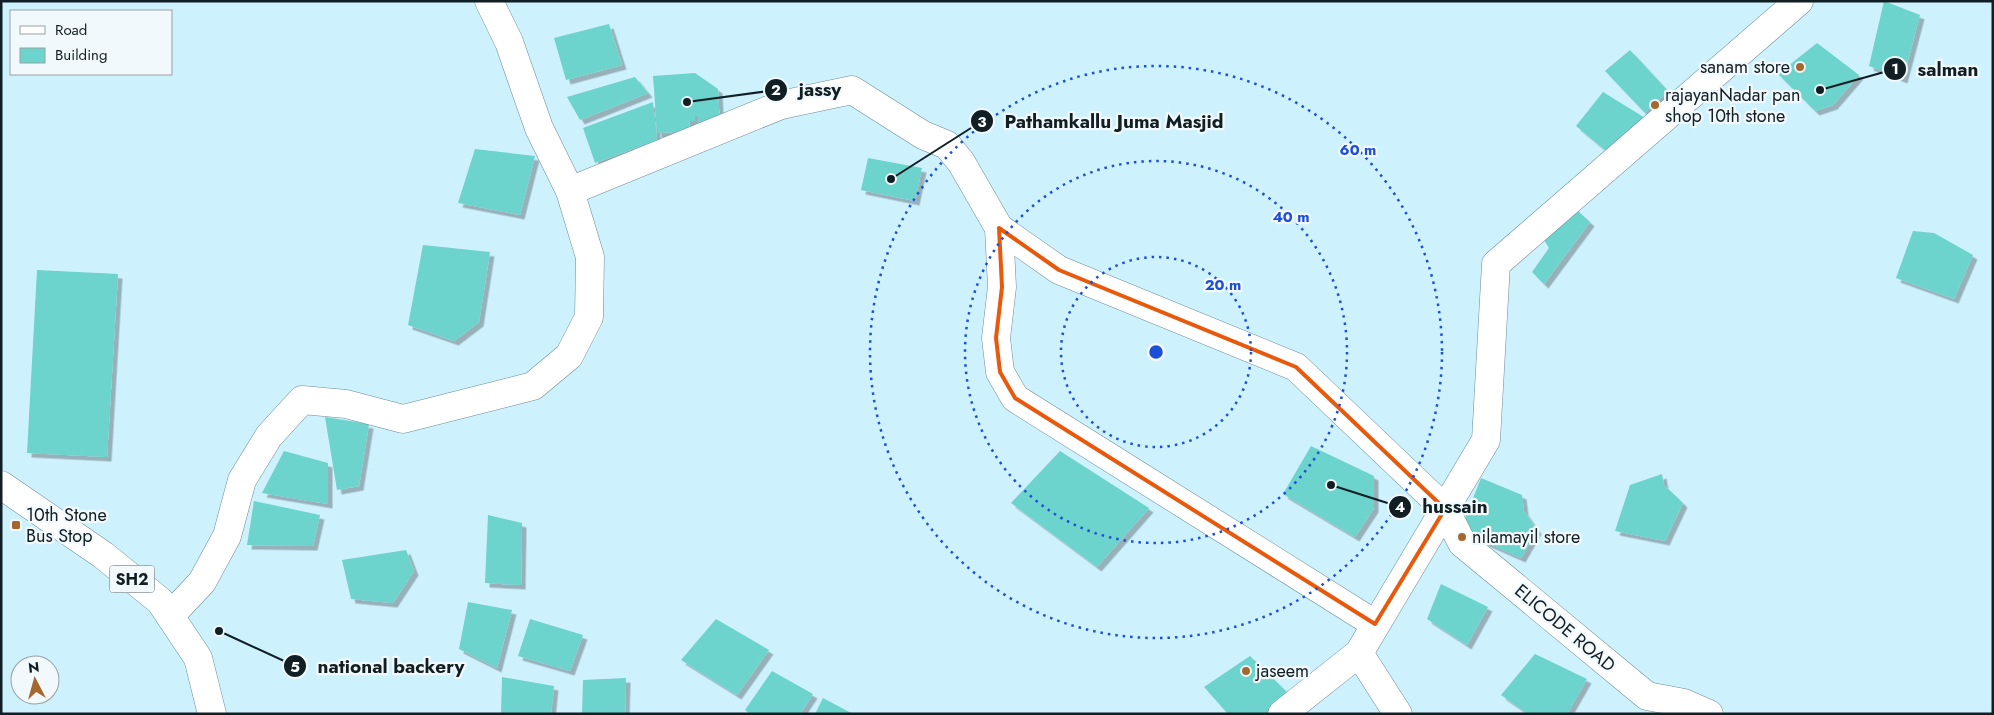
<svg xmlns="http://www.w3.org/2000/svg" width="1994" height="715" font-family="Jost,sans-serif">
<defs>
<filter id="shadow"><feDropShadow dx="4.5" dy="4.5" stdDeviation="0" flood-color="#0004"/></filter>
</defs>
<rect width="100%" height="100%" fill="#cef1fe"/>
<g fill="#6cd3cd" filter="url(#shadow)">
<polygon points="1884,1 1920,15 1903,79 1869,66"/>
<polygon points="609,24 622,65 566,80 554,38"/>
<polygon points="1817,43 1859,75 1833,105 1815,111 1778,74"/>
<polygon points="1630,50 1668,91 1645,113 1605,71"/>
<polygon points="695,73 718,89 720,127 699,127 698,115 695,116 695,121 689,121 690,131 657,133 653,76"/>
<polygon points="635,77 648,93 580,120 567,97"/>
<polygon points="1603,92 1650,121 1611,155 1576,126"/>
<polygon points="653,102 657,140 595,163 583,128"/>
<polygon points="475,149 535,156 520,215 458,203"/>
<polygon points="868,158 922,168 915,201 861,190"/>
<polygon points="1568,202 1590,222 1544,284 1532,272 1549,248 1540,234"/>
<polygon points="1913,231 1934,233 1973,255 1954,299 1896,278"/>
<polygon points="423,245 490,252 479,322 454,341 408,325"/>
<polygon points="37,270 118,274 107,457 27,453"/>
<polygon points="325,417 369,424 359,486 337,490"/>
<polygon points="1311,446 1374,476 1374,508 1355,537 1283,494"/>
<polygon points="284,451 328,463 328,504 262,493"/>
<polygon points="1060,451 1149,508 1097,567 1011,503"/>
<polygon points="1662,474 1664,485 1683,503 1665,541 1615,531 1630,485"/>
<polygon points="1481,478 1522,495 1524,511 1537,530 1521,558 1460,531"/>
<polygon points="254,501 320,515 313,546 247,545"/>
<polygon points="488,515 522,523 521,585 485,583"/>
<polygon points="406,550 414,571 393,603 351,599 342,560"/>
<polygon points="1441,584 1488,607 1467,645 1427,619"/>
<polygon points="468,602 512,610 497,668 459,649"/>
<polygon points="530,619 583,635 570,671 518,656"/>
<polygon points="716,619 769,650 737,695 681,660"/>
<polygon points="1535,654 1587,679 1567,714 1528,714 1501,695"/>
<polygon points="1250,656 1292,697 1270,714 1228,714 1204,687"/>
<polygon points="772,671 813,694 800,714 750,714 745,710"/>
<polygon points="502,677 554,686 551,714 501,714"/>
<polygon points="626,678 625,714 582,714 583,680"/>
<polygon points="823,698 853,714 815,714"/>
</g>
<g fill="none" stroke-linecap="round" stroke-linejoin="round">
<g stroke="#6b8b97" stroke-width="29">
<g id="street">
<polyline points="570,191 781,105 852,90 923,135 947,145 961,162 999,228 1059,270 1296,367 1445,509 1462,543 1647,696 1684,703 1709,714"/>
<polyline points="999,228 1002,287 996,338 1000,372 1015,398 1375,624"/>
<polyline points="170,616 202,582 227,536 242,480 269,436 302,400 346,404 403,419 533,386 569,356 589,317 590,257 570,191 539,128 509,42 489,1"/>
<polyline points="1359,653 1398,714"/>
</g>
</g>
<g stroke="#6b8b97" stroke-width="29">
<polyline id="secondary" points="1282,714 1359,653 1486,440 1496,264 1799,1"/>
</g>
<g stroke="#6b8b97" stroke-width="29">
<polyline id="primary" points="1,485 103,555 160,601 198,658 212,714"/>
</g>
<use href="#street" stroke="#fff" stroke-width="28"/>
<use href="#secondary" stroke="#fff" stroke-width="28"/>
<use href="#primary" stroke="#fff" stroke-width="28"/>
</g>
<path fill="none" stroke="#e8590c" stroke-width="4" stroke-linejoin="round" d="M999,228L1059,270L1296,367L1445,509L1375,624L1015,398L1000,372L996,338L1002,287Z"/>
<g fill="none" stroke="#1d4ed8" stroke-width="2.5" stroke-dasharray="2.5 5">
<circle cx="1156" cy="352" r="95"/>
<circle cx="1156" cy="352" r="191"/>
<circle cx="1156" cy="352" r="286"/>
</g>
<g fill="#a6672f" stroke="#f2f9fc" stroke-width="2">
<circle cx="1800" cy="67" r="5"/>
<circle cx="1655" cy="105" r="5"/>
<rect x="11" y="520" width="10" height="10" rx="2.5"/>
<circle cx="1462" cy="537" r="5"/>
<circle cx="1246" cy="671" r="5"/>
</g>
<g text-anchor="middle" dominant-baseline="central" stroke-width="4.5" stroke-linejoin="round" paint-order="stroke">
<rect fill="#f2f9fc" stroke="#546064" stroke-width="1" x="109.5" y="565.5" width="45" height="27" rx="4"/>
<g font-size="16" font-weight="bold" fill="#111e23">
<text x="132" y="579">SH2</text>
</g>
<g font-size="18" fill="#111e23" stroke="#f2f9fc" text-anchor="start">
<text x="1790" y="67" text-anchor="end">sanam store</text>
<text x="1665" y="95">rajayanNadar pan<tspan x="1665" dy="21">shop 10th stone</tspan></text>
<text x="26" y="515">10th Stone<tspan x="26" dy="21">Bus Stop</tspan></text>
<text x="1472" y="537">nilamayil store</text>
<text x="1256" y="671">jaseem</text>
</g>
<g font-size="18" fill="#111e23" stroke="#f2f9fc">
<text transform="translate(1565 628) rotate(40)">ELICODE ROAD</text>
</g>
</g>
<circle cx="1156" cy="352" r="8" fill="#1d4ed8" stroke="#f2f9fc" stroke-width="2.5"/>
<g font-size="15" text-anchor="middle" font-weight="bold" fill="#1d4ed8" stroke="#f2f9fc" stroke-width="4.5" stroke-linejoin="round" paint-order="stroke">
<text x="1358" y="155">60 m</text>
<text x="1291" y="222">40 m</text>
<text x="1223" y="290">20 m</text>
</g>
<path fill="none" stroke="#111e23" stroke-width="2" d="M1820 90L1895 69M687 102L776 90M891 179L982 121M1331 485L1400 507M219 631L295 666"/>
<g fill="#111e23" stroke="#f2f9fc" stroke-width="2">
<circle cx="1820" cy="90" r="5"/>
<circle cx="687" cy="102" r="5"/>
<circle cx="891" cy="179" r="5"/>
<circle cx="1331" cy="485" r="5"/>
<circle cx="219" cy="631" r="5"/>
<circle cx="1895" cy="69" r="12"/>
<circle cx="776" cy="90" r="12"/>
<circle cx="982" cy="121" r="12"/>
<circle cx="1400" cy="507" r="12"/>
<circle cx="295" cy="666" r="12"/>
</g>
<g font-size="15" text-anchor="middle" font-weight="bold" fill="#fff">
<text x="1895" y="74">1</text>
<text x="776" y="95">2</text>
<text x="982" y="127">3</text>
<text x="1400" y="512">4</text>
<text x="295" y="672">5</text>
</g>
<g font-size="19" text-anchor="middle" font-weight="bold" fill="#111e23" stroke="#f2f9fc" stroke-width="4.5" stroke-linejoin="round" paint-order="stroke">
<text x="1948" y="76">salman</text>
<text x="820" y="96">jassy</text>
<text x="1114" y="128">Pathamkallu Juma Masjid</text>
<text x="1455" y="513">hussain</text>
<text x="391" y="673">national backery</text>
</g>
<rect width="1994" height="715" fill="none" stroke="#111e23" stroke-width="5"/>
<rect x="10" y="10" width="162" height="65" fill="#f2f9fc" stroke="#98a1a5"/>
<rect x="20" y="26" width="25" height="8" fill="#ffffff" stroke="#98a1a5"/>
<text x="55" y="35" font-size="15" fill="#111e23">Road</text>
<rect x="20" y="48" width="25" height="15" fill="#6cd3cd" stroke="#98a1a5"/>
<text x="55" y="60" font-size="15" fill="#111e23">Building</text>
<g transform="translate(35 680) rotate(354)"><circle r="24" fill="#f2f9fc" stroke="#98a1a5"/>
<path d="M0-4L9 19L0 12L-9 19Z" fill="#a6672f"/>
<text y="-8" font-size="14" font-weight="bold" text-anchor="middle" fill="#111e23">N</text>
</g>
</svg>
